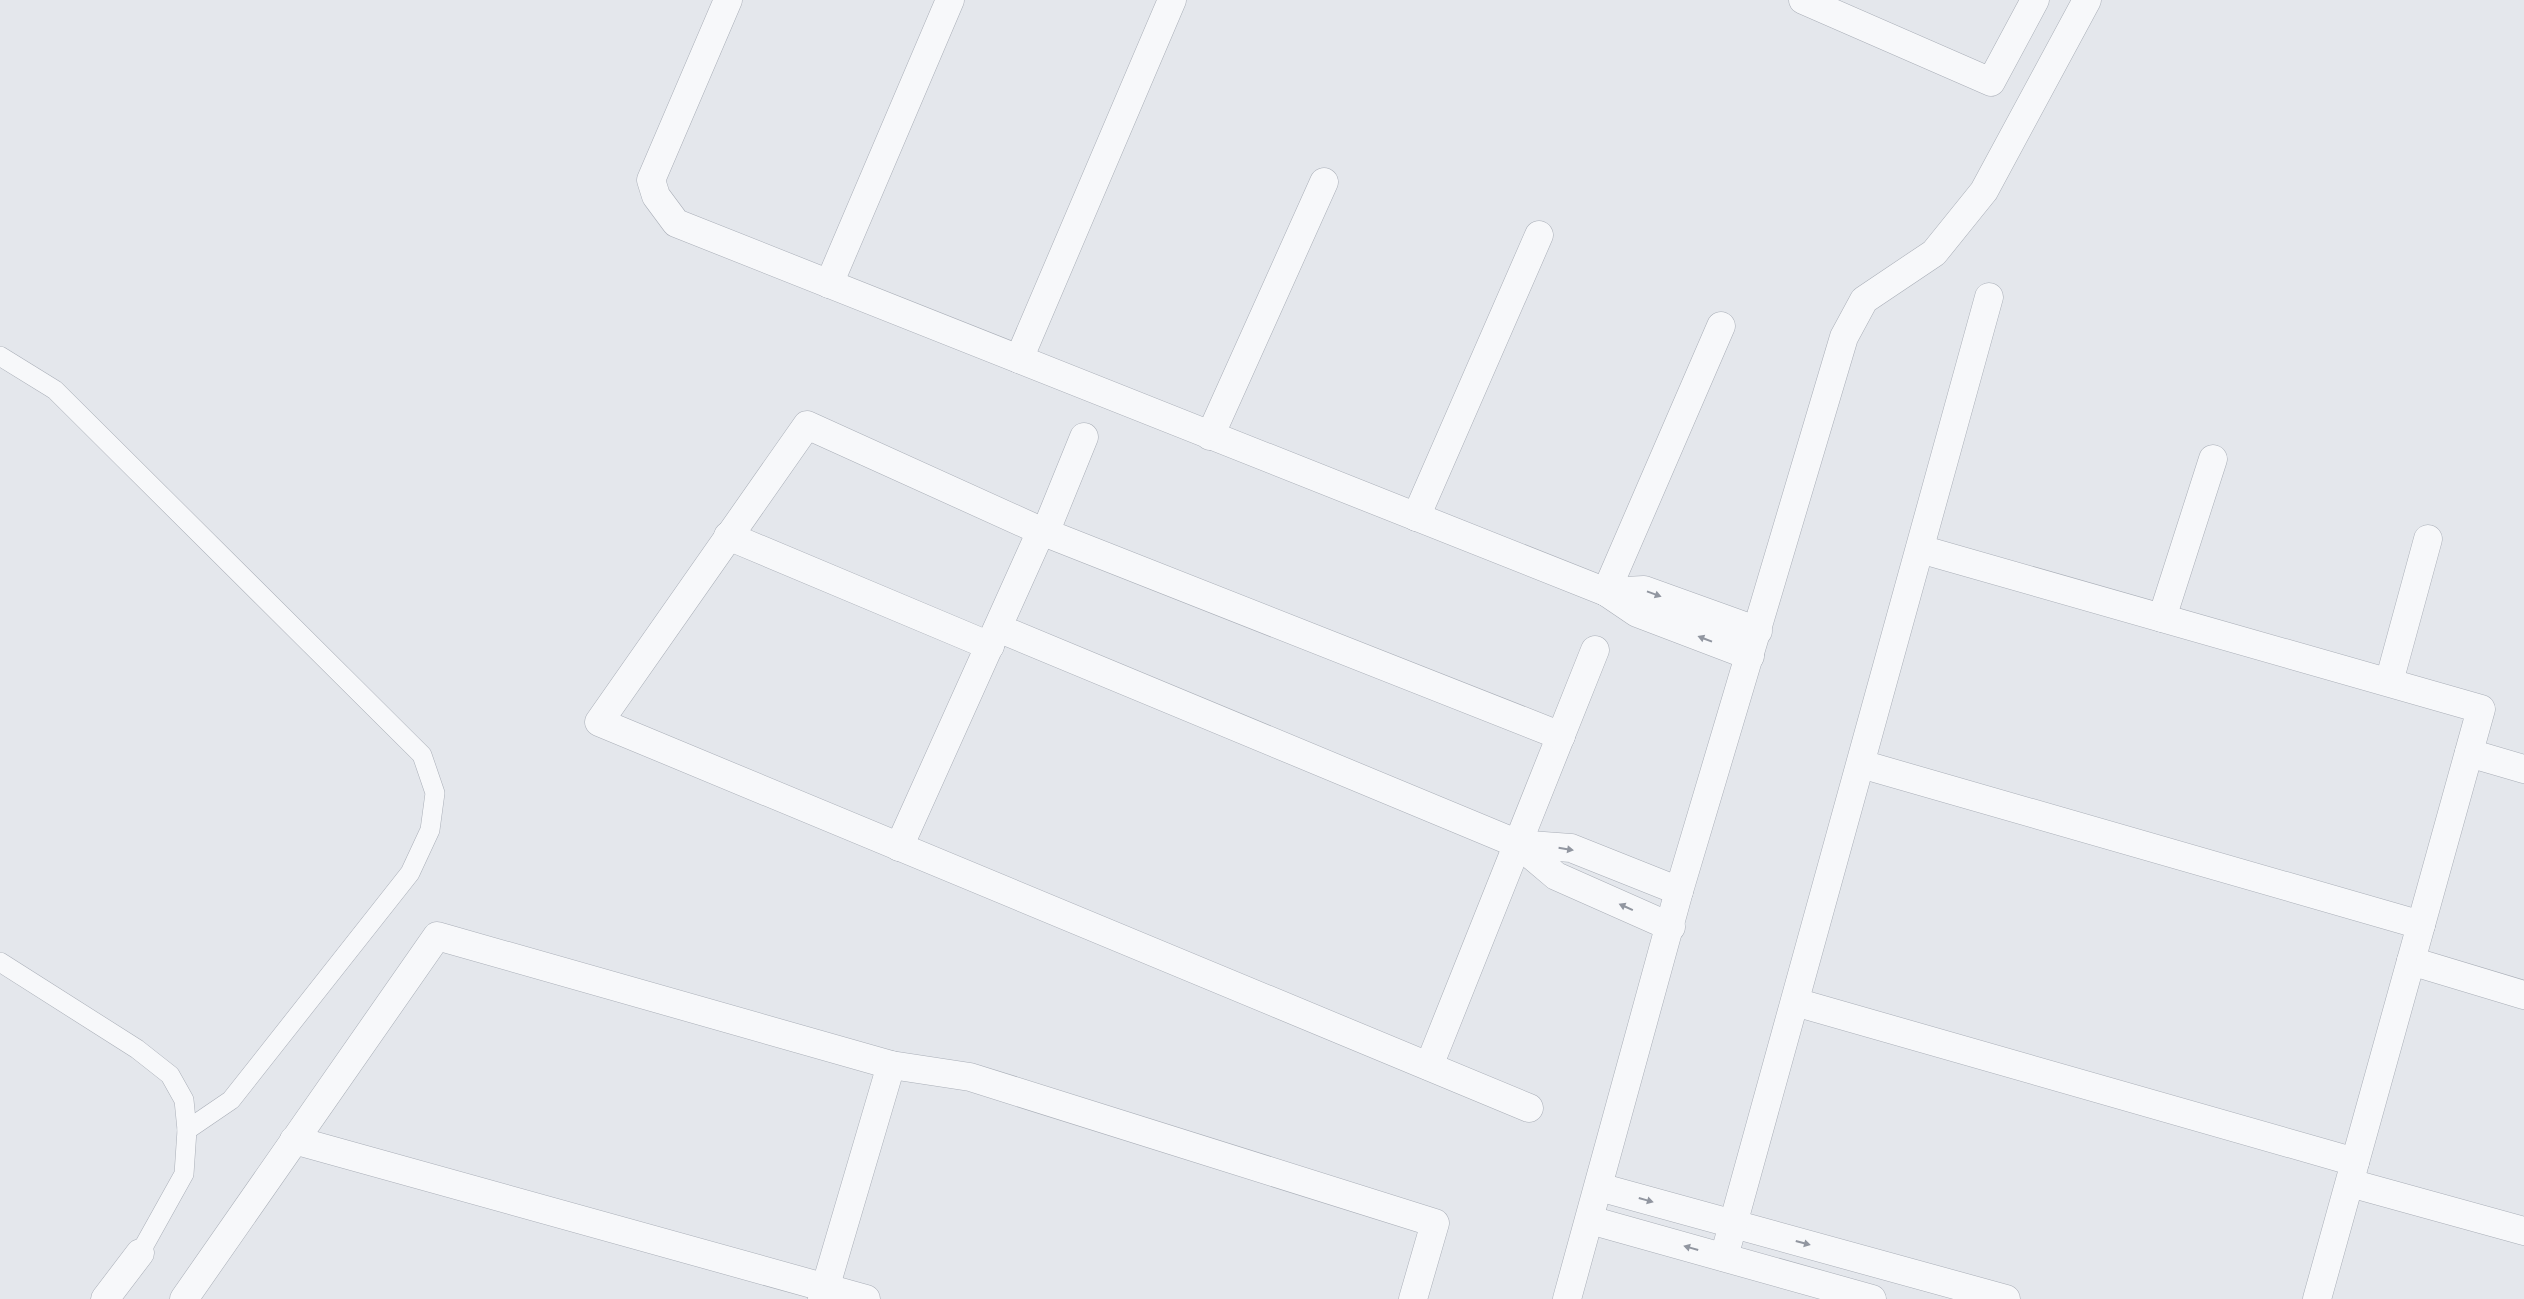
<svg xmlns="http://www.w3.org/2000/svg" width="2524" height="1299" font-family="'Public Sans',sans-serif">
<rect width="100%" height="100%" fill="#e4e7ec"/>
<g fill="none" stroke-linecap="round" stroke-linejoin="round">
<g stroke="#a9aeb7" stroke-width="20">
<g id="service">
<polyline points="0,356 55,390 422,755 435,793 430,830 410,873 231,1100 187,1130"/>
<polyline points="0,962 137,1049 170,1075 184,1100 187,1130 184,1174 140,1253"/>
</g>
</g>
<g stroke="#a9aeb7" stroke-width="29">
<g id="minor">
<polyline points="728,0 651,180 656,196 676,223 1606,592 1637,613 1750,656"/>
<polyline points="1803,0 1991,82 2035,0"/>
<polyline points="829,284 950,0"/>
<polyline points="1019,359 1172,0"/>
<polyline points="1210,436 1324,182"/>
<polyline points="1416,517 1539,235"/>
<polyline points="1045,533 1084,437"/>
<polyline points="728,536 990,646"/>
<polyline points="1920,549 2481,709 2317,1299"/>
<polyline points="1606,592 1721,326"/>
<polyline points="1606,592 1644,590 1758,631"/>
<polyline points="2162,618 2213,459"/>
<polyline points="998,628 1518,844 1571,848 1679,891"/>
<polyline points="2389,682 2428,539"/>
<polyline points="2469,753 2524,769"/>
<polyline points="1861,764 2421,925"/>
<polyline points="1518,844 1556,876 1671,927"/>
<polyline points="899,847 1041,531"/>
<polyline points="2411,961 2524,995"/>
<polyline points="1795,1002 2355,1162"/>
<polyline points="1429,1066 1595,650"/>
<polyline points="1529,1108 599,722 807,425 1041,531 1561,736"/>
<polyline points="294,1140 866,1299"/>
<polyline points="2350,1183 2524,1231"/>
<polyline points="1599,1187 2006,1299"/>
<polyline points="1590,1220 1872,1299"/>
<polyline points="1724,1257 1989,297"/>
<polyline points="105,1299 140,1253"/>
<polyline points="184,1299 437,936 891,1065 970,1077 1435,1223 1413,1299"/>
<polyline points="822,1299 891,1065"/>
<polyline points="1567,1299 1679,891 1844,337 1864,300 1934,253 1984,191 2087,0"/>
</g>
</g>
<use href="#service" stroke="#f7f8fa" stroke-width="19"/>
<use href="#minor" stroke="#f7f8fa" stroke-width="28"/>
</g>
<defs><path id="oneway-solid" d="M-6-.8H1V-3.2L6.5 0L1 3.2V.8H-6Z" transform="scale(1.25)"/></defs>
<g fill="#9196a0">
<use href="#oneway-solid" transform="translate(1654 594) rotate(20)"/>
<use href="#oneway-solid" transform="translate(1705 639) rotate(-159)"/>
<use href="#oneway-solid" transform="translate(1566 849) rotate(9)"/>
<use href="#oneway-solid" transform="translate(1626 907) rotate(-156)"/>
<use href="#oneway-solid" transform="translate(1646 1200) rotate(16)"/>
<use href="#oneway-solid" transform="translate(1803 1243) rotate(15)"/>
<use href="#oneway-solid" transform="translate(1691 1248) rotate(-164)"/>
</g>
</svg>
